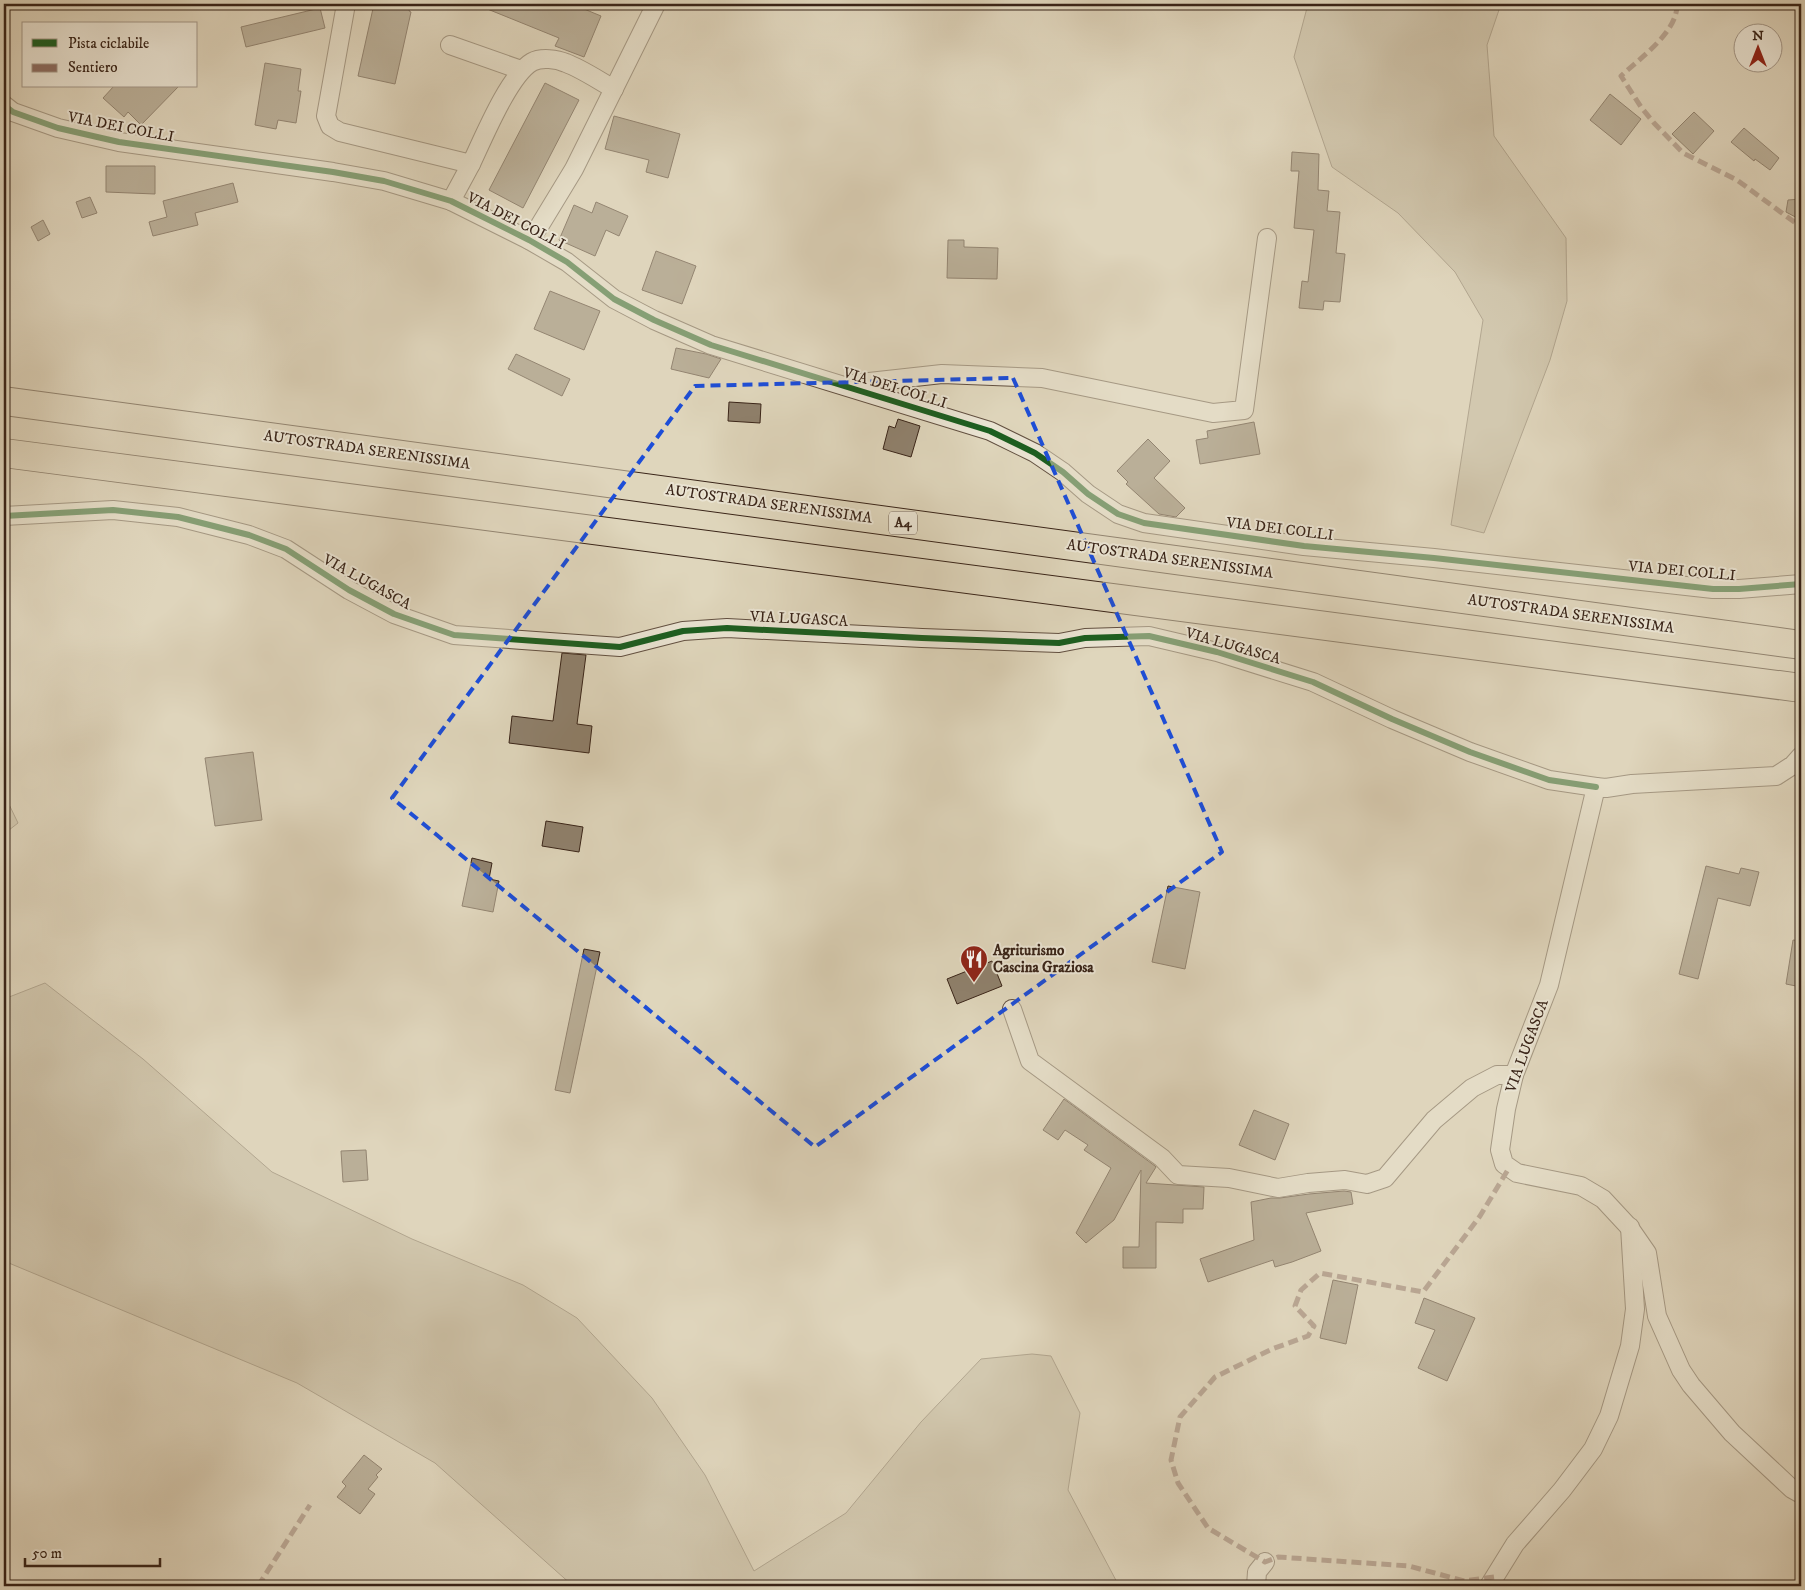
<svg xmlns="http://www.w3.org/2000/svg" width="1805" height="1590" font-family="'IM FELL DW Pica',serif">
<rect width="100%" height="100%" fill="#dfd6bc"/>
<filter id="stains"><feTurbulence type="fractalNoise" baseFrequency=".004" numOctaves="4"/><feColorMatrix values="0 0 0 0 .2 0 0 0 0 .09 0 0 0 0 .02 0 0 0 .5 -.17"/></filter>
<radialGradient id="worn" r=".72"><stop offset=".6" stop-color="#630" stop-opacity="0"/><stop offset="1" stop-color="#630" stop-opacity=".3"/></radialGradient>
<g fill="#c3b8a0" stroke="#7e6e5c">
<polygon points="1308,4 1501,4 1487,45 1494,136 1566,238 1567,301 1550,360 1484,533 1451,525 1483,320 1455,272 1398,213 1332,167 1294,57"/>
<polygon points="4,794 18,823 4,834"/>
<polygon points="45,983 143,1059 272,1172 412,1239 523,1285 577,1318 652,1398 705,1475 754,1571 846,1513 921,1422 981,1359 1032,1354 1051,1356 1080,1413 1068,1490 1119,1586 573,1586 435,1463 297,1383 4,1261 4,999"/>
</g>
<g fill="#8f816d" stroke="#392418">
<polygon points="374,4 411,4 409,11 411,12 395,84 358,76"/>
<polygon points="475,4 572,4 601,16 584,57 555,46 559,38"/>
<polygon points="320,8 325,28 246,47 241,27"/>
<polygon points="265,63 301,69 298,91 301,91 296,123 278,120 276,129 255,125"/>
<polygon points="545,83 579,100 523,208 489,190"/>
<polygon points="114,86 179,86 141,125 128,112 124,117 103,98"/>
<polygon points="1610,94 1641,119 1621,145 1590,120"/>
<polygon points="1694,112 1714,131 1693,154 1672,134"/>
<polygon points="614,116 680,134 668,178 646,172 649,160 605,149"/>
<polygon points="1744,128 1779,158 1770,170 1755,159 1754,161 1731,142"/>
<polygon points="1292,152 1319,154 1318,190 1329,191 1327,211 1340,212 1336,253 1345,254 1340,302 1324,301 1323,310 1299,308 1302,281 1308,282 1314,230 1294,228 1299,171 1291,171"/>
<polygon points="106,166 155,166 155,194 106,192"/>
<polygon points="233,183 238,202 195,213 198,225 153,236 149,222 167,217 163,201"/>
<polygon points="90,197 97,213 82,218 76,202"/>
<polygon points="1801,199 1801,220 1786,212 1788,200"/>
<polygon points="596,202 628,216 619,236 606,230 595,256 559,240 574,205 592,213"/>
<polygon points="43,220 50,234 38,241 31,227"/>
<polygon points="948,240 964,240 964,247 998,248 997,279 947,278"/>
<polygon points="656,251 696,266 682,304 642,290"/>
<polygon points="550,291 600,311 584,350 534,329"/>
<polygon points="676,348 706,354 721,359 709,378 671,369"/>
<polygon points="516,354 570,379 562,396 508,369"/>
<polygon points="729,402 761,404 760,423 728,421"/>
<polygon points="898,419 920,426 911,457 883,449 889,426 895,428"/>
<polygon points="1254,422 1260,454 1200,464 1196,440 1208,438 1207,431"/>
<polygon points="1148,439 1170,461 1154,478 1185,508 1176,517 1159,514 1126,484 1128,482 1117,471"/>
<polygon points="562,653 586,655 577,724 592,726 589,753 509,743 512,716 553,721"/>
<polygon points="253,752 262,820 215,826 205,758"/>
<polygon points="546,821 583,827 579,852 542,846"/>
<polygon points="472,858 492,863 489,879 499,881 493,912 462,906"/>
<polygon points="1706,866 1739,874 1741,868 1759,872 1750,906 1718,898 1698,979 1679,974"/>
<polygon points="1168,886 1200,892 1185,969 1152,962"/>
<polygon points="1793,940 1801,941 1801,987 1786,984"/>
<polygon points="584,949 600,952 570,1093 555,1090"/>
<polygon points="992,961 1002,986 957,1004 947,979"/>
<polygon points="1064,1099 1155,1166 1156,1167 1146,1183 1204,1187 1203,1209 1183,1209 1183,1223 1156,1222 1156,1268 1123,1268 1123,1247 1139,1247 1141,1170 1114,1220 1086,1243 1076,1233 1111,1168 1084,1150 1088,1145 1065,1130 1058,1140 1043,1130"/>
<polygon points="1254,1110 1289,1124 1275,1160 1239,1145"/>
<polygon points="366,1150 368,1180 343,1182 341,1151"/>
<polygon points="1344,1191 1351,1192 1353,1204 1306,1213 1321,1251 1292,1262 1275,1267 1273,1260 1208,1282 1200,1259 1254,1240 1251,1202 1271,1198 1280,1198 1309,1194"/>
<polygon points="1333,1280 1358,1285 1346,1344 1320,1338"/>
<polygon points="1424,1298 1475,1318 1447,1381 1418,1368 1435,1330 1415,1323"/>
<polygon points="364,1455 382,1469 376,1475 378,1477 368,1489 375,1494 360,1514 337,1497 346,1486 342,1482"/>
</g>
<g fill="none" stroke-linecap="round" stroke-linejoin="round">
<g stroke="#625041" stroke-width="20">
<g id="minor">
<path d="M346,4L326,116L330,126L340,132L471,164C483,139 509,75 532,62C541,57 557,59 566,63C582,69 598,80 614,89"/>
<polyline points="450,45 521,70"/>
<polyline points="4,105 13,112 58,128 119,142 333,172 384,181 451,201 529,240 567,262 614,299 654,320 711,345 990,431 1035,453 1063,472 1088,494 1118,514 1144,523 1304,546 1434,558 1713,589 1739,589 1801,584"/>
<polyline points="451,201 471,164"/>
<polyline points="529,240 540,225 574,169 656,4"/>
<polyline points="851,384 942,374 1042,378 1213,413 1244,410 1267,238"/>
<polyline points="4,516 113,510 178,517 249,535 286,549 349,590 394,614 454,635 620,647 683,631 727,628 922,638 1059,643 1085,638 1149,636 1217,652 1313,682 1392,719 1470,752 1549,780 1596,787"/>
<polyline points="1801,756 1793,765 1776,776 1632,784 1606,788 1596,787 1549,985 1514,1075 1506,1109 1500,1150 1504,1164 1517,1173 1581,1186 1603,1199 1629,1227 1647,1253 1657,1316 1681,1370 1691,1385 1732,1433 1792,1489 1801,1494"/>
<polyline points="1012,1009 1030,1061 1162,1158 1178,1175 1229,1178 1278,1188 1308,1183 1345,1180 1367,1184 1385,1178 1434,1120 1472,1088 1497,1075 1514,1075"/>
<polyline points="1256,1586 1257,1572 1265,1562"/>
<polyline points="1489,1586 1515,1544 1562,1490 1593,1449 1609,1416 1630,1346 1635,1309 1630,1227"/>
</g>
</g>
<g stroke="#392418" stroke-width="30">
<g id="motorway">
<polyline points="4,401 1801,645"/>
<polyline points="4,453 1801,688"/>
</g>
</g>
<use href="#minor" stroke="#eae4d3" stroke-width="18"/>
<use href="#motorway" stroke="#dfd6bc" stroke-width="28"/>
<g stroke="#8d6e63" stroke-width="5" stroke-dasharray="10 5" stroke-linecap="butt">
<path d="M1677,4C1678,32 1640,58 1621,76L1641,107L1654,123L1683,153L1737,180L1801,227"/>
<polyline points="1494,1577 1464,1581 1409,1566 1278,1557 1265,1562 1208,1528 1178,1483 1171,1460 1180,1417 1215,1377 1272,1349 1308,1336 1314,1326 1295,1306 1301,1290 1320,1273 1423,1292 1480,1216 1509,1168"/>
<polyline points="258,1586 310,1505"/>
</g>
<g stroke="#eae4d3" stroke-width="9">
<g id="cycleway">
<polyline points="4,105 13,112 58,128 119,142 333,172 384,181 451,201 529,240 567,262 614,299 654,320 711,345 990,431 1035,453 1063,472 1088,494 1118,514 1144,523 1304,546 1434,558 1713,589 1739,589 1801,584"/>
<polyline points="4,516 113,510 178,517 249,535 286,549 349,590 394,614 454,635 620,647 683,631 727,628 922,638 1059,643 1085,638 1149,636 1217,652 1313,682 1392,719 1470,752 1549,780 1596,787"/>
</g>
</g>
<use href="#cycleway" stroke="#1b5e20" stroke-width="6"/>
</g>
<path d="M0 0H1805V1590H0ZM1013,378L1222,852L815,1147L392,798L695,386Z" fill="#dfd6bc" fill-opacity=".55" fill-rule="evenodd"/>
<path fill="none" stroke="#1d4ed8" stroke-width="4" stroke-dasharray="10 6" stroke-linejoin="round" d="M1013,378L1222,852L815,1147L392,798L695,386Z"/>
<defs>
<g id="restaurant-pin" transform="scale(1.4375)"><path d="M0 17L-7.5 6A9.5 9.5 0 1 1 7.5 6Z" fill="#8f2418" stroke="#eae4d3"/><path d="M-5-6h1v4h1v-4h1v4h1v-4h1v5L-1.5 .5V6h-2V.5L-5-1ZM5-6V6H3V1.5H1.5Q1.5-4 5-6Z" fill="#fff"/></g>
</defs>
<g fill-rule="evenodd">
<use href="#restaurant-pin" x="974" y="959"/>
</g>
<g text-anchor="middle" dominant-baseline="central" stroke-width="4" stroke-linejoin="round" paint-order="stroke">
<rect fill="#eae4d3" stroke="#6e5e50" stroke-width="1" x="889" y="511.5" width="28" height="23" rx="4"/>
<g font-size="14" font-weight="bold" fill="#392418">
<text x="903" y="523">A4</text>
</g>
<g font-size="15" fill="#392418" stroke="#eae4d3">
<text transform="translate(121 127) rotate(11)">VIA DEI COLLI</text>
<text transform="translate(516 221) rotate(27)">VIA DEI COLLI</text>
<text transform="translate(895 388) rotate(17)">VIA DEI COLLI</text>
<text transform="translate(367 450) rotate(8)">AUTOSTRADA SERENISSIMA</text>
<text transform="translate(769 504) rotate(8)">AUTOSTRADA SERENISSIMA</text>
<text transform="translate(1280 529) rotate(7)">VIA DEI COLLI</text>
<text transform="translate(1170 559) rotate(8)">AUTOSTRADA SERENISSIMA</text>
<text transform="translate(1682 571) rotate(5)">VIA DEI COLLI</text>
<text transform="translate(367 582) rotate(29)">VIA LUGASCA</text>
<text transform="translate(1571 614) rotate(8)">AUTOSTRADA SERENISSIMA</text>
<text transform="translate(799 619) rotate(3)">VIA LUGASCA</text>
<text transform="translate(1233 646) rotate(16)">VIA LUGASCA</text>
<text transform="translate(1527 1046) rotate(-70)">VIA LUGASCA</text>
</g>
<g font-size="15" font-weight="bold" fill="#392418" stroke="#eae4d3" text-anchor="start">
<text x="993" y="950">Agriturismo<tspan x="993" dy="17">Cascina Graziosa</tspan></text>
</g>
</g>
<rect width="1805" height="1590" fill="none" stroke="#dfd6bc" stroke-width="20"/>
<rect x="5" y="5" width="1795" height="1580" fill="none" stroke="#392418" stroke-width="2.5"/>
<rect x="10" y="10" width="1785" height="1570" fill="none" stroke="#392418"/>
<rect x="22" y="22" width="175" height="65" fill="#eae4d3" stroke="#a39788"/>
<rect x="32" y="39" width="25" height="8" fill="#1b5e20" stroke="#a39788"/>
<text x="68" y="48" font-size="15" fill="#392418">Pista ciclabile</text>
<rect x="32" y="64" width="25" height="8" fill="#8d6e63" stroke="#a39788"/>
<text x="68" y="72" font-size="15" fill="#392418">Sentiero</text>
<g transform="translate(1758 48)"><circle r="24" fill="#eae4d3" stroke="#a39788"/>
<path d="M0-4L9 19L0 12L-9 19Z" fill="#8f2418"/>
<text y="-8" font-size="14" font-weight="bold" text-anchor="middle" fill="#392418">N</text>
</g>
<path d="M25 1558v8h135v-8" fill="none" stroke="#392418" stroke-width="2.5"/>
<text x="32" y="1558" font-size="15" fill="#392418" stroke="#eae4d3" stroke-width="4" paint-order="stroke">50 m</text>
<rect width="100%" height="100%" filter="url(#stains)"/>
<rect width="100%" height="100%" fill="url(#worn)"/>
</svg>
